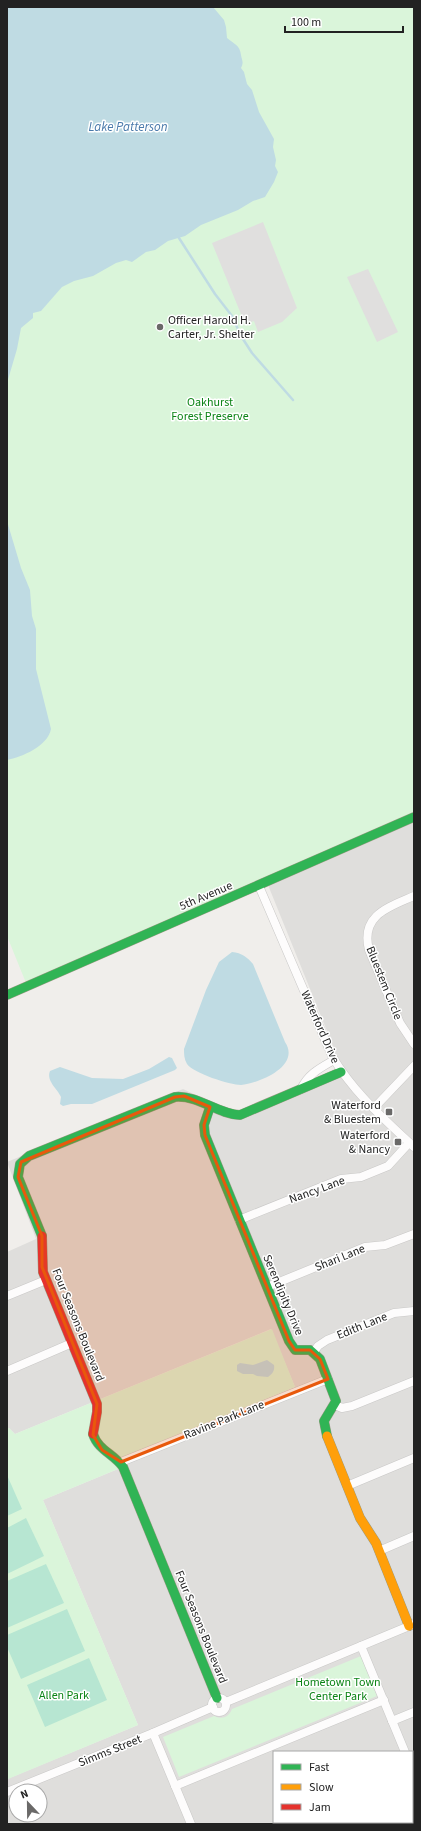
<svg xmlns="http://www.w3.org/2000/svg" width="421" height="1831" font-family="'Source Sans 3',sans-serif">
<rect width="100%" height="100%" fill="#f0eeeb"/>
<path fill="#dfdedc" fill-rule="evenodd" d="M414,822V1824H7V1779L138,1725L43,1500L118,1469L115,1460L295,1387L271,1329L15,1434L9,1428H7V1252L36,1239L7,1162L183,1089L235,1113L342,1068L268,885ZM274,1752H412V1822H274ZM16,1791H40V1815H16Z"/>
<g fill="#daf5da">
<polygon points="7,7 414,7 414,812 26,983 7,936"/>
<polygon points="272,1329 295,1387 115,1460 118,1469 43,1500 138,1725 8,1779 7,1428 9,1428 15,1434"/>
<path d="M361,1656L377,1696L179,1777L163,1737L214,1716C222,1720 229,1717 232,1709Z"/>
</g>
<g fill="#b7e6d2">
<polygon points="7,1475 22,1509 7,1516"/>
<polygon points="26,1518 44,1556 7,1574 7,1528"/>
<polygon points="46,1564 64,1603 7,1628 7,1581"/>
<polygon points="67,1609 85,1651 21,1679 7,1647 7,1635"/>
<polygon points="89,1658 107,1700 45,1727 27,1685"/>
</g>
<g fill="#e0dfde">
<polygon points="263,222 297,308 282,322 258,332 254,321 245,324 212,243"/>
<polygon points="368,269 398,332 377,342 347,277"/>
</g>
<g fill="#bfdbe3">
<path d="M7,7H213L224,20L226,27L227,38C234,44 240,45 241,55C242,61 244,62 241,68L244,72L247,84L252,90L259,112L274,139L273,147L276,160L275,166L278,172L274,182L265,197L253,201L238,210L201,225L185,236L168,241L155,250L146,252L132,262L126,260L116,263L93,276L74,281L62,287L41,311L33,313V318L21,328L17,349L7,383Z"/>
<path d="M7,521L21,568L30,590L32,616L36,629V669L51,729C48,746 22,757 7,760Z"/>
<path d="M232,952C242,953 247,957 253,964L285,1042C301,1066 260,1083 241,1085C230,1085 193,1073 187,1064C184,1059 184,1054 184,1049L206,990L219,962Z"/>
<path d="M169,1057L172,1058L177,1068L175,1070L92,1104H71L63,1106L60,1104L61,1097C57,1088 46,1081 50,1071L60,1067L92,1078L123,1079L149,1069Z"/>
<path d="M267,1360L274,1365C275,1371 272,1374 268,1377L257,1376L253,1374H243L237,1371V1365L240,1363L253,1365Z"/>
</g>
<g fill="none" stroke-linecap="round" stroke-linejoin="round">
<polyline stroke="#bfdbe3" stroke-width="2.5" points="179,238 215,294 232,316 241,336 252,353 293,400"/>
<g stroke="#c9c8c7" stroke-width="9">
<g id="street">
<path d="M259,886L332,1056C353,1092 384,1119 414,1147"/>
<path d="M414,896C389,907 360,915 369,950L400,1023L414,1044"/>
<path d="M301,1089C308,1074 320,1068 334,1060"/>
<polyline points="374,1108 414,1066"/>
<polyline points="239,1220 341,1179 361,1177 388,1166 409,1143"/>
<polyline points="267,1287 365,1247 385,1245 414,1234"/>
<polyline points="7,1296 46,1280"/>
<polyline points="314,1352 318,1346 327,1340 394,1313 414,1311"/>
<polyline points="7,1371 72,1343"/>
<polyline points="335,1405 342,1408 352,1406 414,1381"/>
<polyline points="121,1462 328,1379"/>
<polyline points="347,1486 414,1458"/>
<polyline points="379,1551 414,1536"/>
<polyline points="361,1646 405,1752"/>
<circle cx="219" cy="1705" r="7"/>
<polyline points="226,1702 414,1624"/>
<polyline points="392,1721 414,1712"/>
<polyline points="153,1733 191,1824"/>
<polyline points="412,1768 414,1773"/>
<polyline points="412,1785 414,1783"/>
<polyline points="175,1786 384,1700"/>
<polyline points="7,1792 153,1733 213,1707"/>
<polyline points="412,1821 413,1824"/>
<polyline points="319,1824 324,1822"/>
</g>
</g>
<g stroke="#999a82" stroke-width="10">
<g id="fast">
<polyline points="7,995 414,817"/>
<polyline points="210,1107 204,1125 205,1135 289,1341 295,1350 310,1350 320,1359 336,1401 324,1421 327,1436"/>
<path d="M42,1236L18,1177L20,1164L29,1156L175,1097C199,1095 217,1114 240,1115L341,1072"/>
<path d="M93,1434C98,1450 114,1454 123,1467L217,1698"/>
</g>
</g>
<g stroke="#999a82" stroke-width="10">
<polyline id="slow" points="327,1436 360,1518 376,1543 409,1626"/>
</g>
<g stroke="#999a82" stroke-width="10">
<polyline id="jam" points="42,1236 43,1272 97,1404 97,1412 93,1434"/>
</g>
<use href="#street" stroke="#fdfcfc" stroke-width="8"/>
<use href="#fast" stroke="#30b455" stroke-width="9"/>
<use href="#slow" stroke="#ff9f0a" stroke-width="9"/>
<use href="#jam" stroke="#e5322d" stroke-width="9"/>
</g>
<path fill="#e8590c" fill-opacity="0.2" stroke="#e8590c" stroke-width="3" stroke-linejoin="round" d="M184,1096L210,1107L204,1125L205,1135L289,1341L295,1350H310L320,1359L328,1379L121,1462L102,1450L93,1435L97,1404L42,1267V1236L18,1177L21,1162L175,1097Z"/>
<g fill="#6a6968" stroke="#fff" stroke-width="1.5">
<circle cx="160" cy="327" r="4"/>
<rect x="385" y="1108" width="8" height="8" rx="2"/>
<rect x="394" y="1138" width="8" height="8" rx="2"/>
</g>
<g text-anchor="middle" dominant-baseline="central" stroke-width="3" stroke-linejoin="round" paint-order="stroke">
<g font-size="12" fill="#222" stroke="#fff" text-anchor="end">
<text x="168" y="320" text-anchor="start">Officer Harold H.<tspan x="168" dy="14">Carter, Jr. Shelter</tspan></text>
<text x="381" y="1105">Waterford<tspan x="381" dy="14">&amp; Bluestem</tspan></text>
<text x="390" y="1135">Waterford<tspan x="390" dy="14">&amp; Nancy</tspan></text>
</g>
<g font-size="12" fill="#0c8416" stroke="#fff">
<text x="210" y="402">Oakhurst<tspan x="210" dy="14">Forest Preserve</tspan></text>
<text x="338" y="1682">Hometown Town<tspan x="338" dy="14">Center Park</tspan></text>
<text x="64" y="1695">Allen Park</text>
</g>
<g font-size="12" fill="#222" stroke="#fff">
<text transform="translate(206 896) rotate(-23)">5th Avenue</text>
<text transform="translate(384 983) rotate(68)">Bluestem Circle</text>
<text transform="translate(320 1027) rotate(66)">Waterford Drive</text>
<text transform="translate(317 1190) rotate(-20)">Nancy Lane</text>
<text transform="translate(340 1258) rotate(-22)">Shari Lane</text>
<text transform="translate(283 1295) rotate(67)">Serendipity Drive</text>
<text transform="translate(78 1325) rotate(68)">Four Seasons Boulevard</text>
<text transform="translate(362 1326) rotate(-22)">Edith Lane</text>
<text transform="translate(224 1420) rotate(-22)">Ravine Park Lane</text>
<text transform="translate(201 1627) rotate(68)">Four Seasons Boulevard</text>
<text transform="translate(110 1751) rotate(-22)">Simms Street</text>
</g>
<g font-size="13" font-style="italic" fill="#4a7aab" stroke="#fff">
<text x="128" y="127">Lake Patterson</text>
</g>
</g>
<rect width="421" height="1831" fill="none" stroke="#222222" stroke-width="16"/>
<rect x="273" y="1751" width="140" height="72" fill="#ffffff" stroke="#a7a7a7"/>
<rect x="281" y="1764" width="20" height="6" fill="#30b455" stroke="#a7a7a7"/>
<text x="309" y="1771" font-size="12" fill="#222222">Fast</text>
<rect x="281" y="1784" width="20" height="6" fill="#ff9f0a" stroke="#a7a7a7"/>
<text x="309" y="1791" font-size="12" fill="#222222">Slow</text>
<rect x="281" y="1804" width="20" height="6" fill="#e5322d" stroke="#a7a7a7"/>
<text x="309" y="1811" font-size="12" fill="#222222">Jam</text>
<g transform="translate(28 1803) rotate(338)"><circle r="19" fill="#ffffff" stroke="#a7a7a7"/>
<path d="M0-3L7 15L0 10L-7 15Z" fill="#6a6968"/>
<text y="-6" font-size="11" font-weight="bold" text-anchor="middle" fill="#222222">N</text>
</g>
<path d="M285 26v6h118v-6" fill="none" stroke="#222222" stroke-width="2"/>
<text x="291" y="26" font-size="12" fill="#222222" stroke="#ffffff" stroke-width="3" paint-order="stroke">100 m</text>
</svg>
